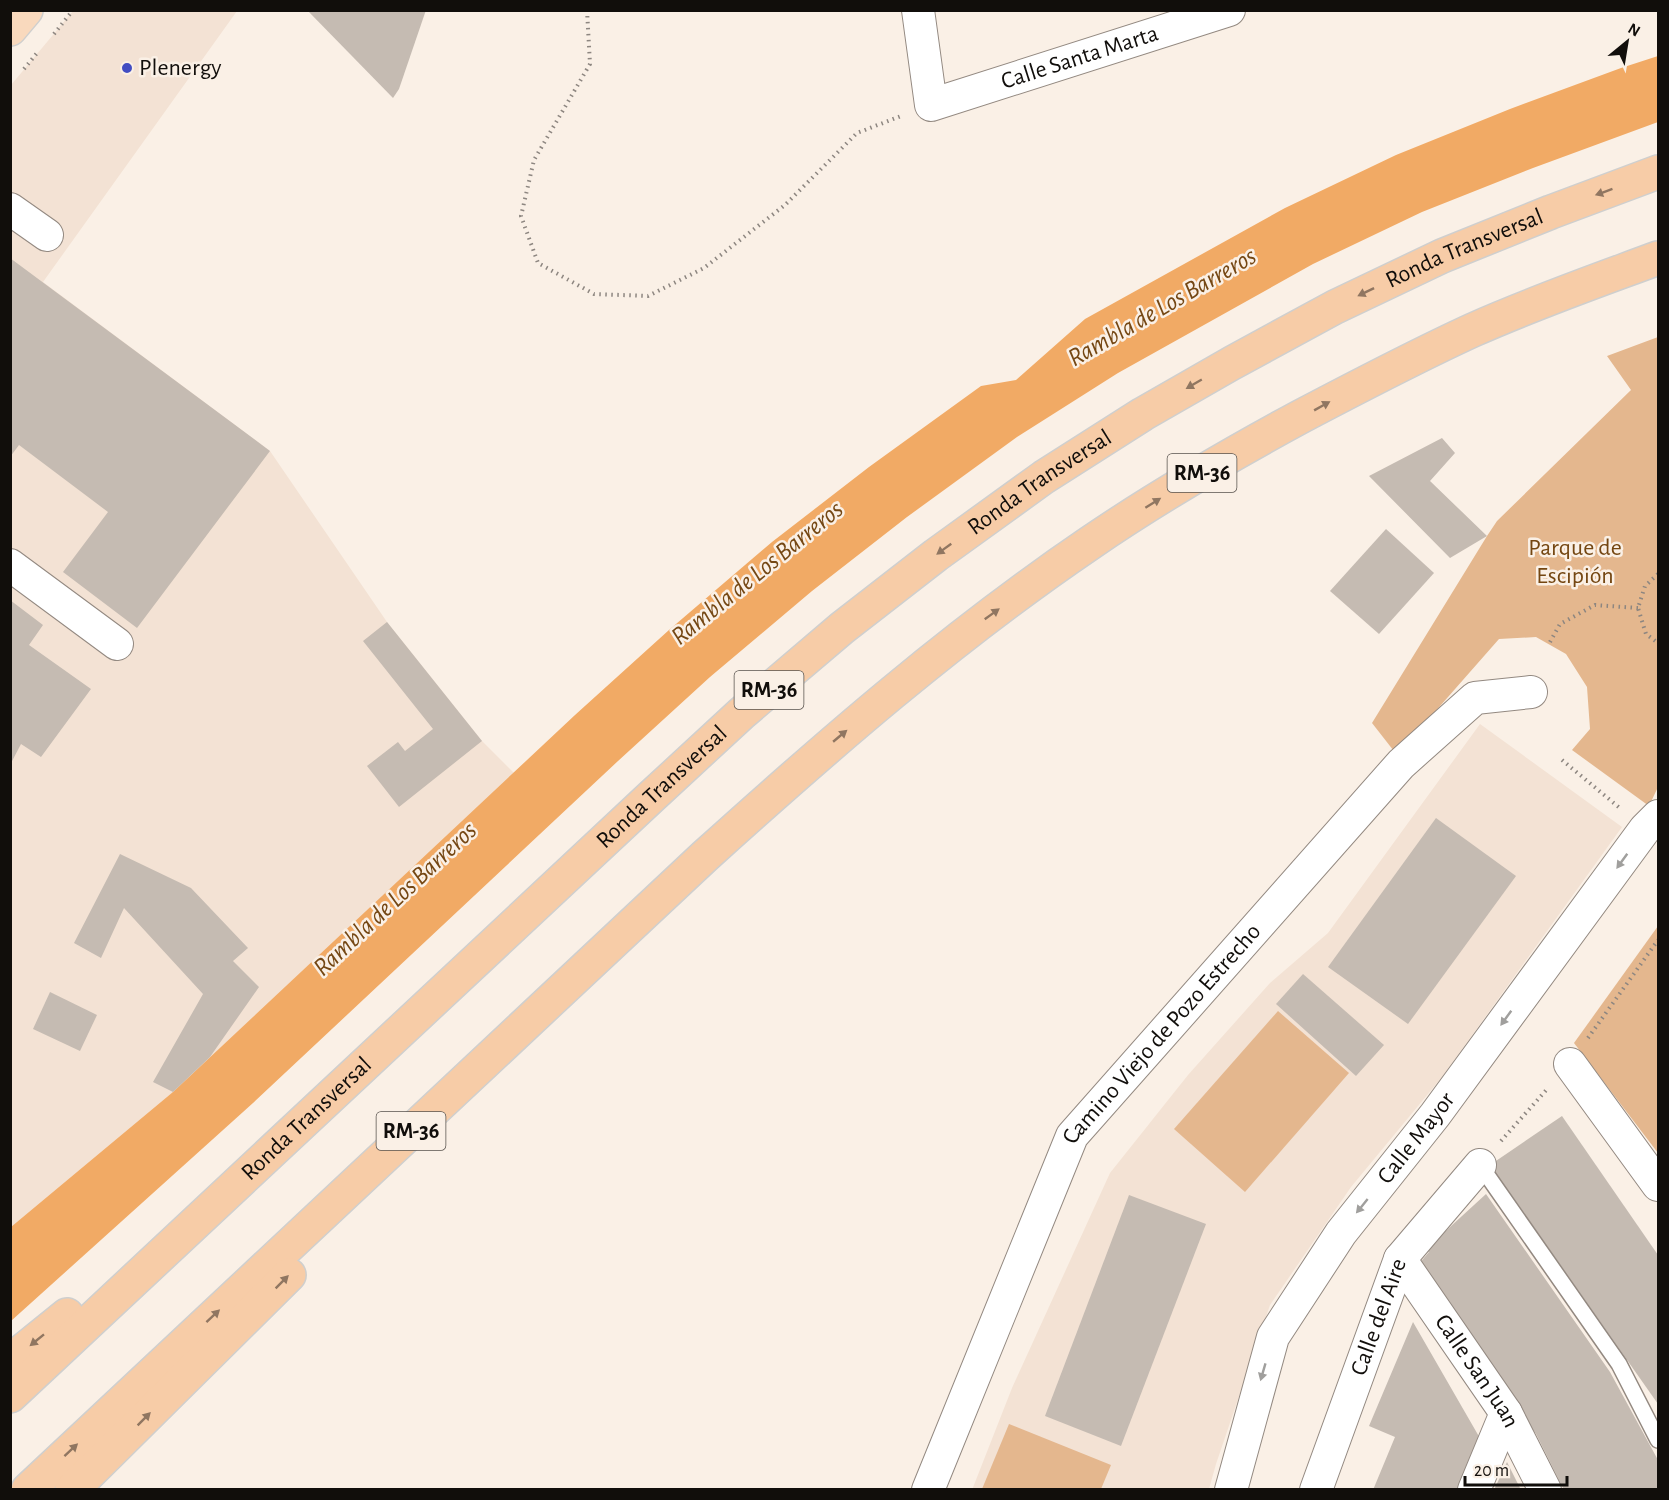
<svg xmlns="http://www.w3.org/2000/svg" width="1669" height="1500" font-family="'Alegreya Sans',sans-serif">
<rect width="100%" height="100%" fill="#faf0e6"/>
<g fill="#f3e2d4">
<polygon points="73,11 237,11 43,282 270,451 387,622 482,741 537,796 11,1270 11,85"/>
<polygon points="1480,724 1622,827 1442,1077 1351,1187 1270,1305 1216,1464 1209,1489 972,1490 1012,1388 1110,1173 1188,1075 1270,983 1328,933"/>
</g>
<g fill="#e4b78e">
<polygon points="1658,337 1658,787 1649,806 1572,750 1590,729 1587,687 1566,654 1536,637 1499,639 1397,755 1372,723 1487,536 1497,521 1631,390 1607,356"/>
<polygon points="1658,926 1658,1153 1574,1043"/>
<polygon points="1278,1011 1349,1073 1245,1192 1174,1129"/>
<polygon points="1009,1424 1111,1465 1101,1489 982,1489"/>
</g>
<polygon fill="#f1aa65" points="1658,56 1658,122 1533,168 1422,212 1313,264 1118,373 1017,437 907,517 812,591 710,677 618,761 253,1103 11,1321 11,1227 173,1092 575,715 669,630 772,542 869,467 981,386 1016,380 1085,319 1285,208 1396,155 1510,109 1621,68"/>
<g fill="#c5bbb2">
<polygon points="307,10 426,10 399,89 393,98"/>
<polygon points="10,258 270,451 137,628 63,572 108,512 19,445 10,457"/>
<polygon points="1442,438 1455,453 1430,481 1487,536 1450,558 1369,476"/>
<polygon points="1386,529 1434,573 1379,634 1330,591"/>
<polygon points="10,600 43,625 29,645 91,689 41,757 21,744 10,765"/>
<polygon points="387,622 482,741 399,807 367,766 398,742 405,751 433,729 363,641"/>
<polygon points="1436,818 1516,876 1408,1024 1328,967"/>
<polygon points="120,854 191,888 248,948 233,961 259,987 210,1057 173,1092 153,1082 203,994 124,908 101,958 74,943"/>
<polygon points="1303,974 1384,1045 1356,1076 1276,1004"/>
<polygon points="50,992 97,1015 80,1051 33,1029"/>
<polygon points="1562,1116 1658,1255 1658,1404 1490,1165"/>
<polygon points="1486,1194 1610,1372 1658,1460 1658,1490 1564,1490 1536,1434 1417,1266 1429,1252 1426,1249"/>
<polygon points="1129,1195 1206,1224 1121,1446 1045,1416"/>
<polygon points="1413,1322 1481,1440 1459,1490 1373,1490 1395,1437 1369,1426"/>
<polygon points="1507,1462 1521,1490 1494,1490"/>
</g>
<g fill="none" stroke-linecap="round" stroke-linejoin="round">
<g stroke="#938981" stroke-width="18">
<polyline id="service" points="1480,1165 1619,1364 1658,1440"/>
</g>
<g stroke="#938981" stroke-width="34">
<g id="minor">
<path id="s1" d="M918,10L931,105L1229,10"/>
<polyline points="10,209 47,235"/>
<polyline points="10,565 117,644"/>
<polyline points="1570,1064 1658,1185"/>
<path id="s2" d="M1400,1259L1506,1413L1545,1490"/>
<path id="s3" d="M928,1490L1072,1136L1401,764L1475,698L1531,692"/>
<path id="s4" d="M1231,1490L1273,1337L1341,1233L1435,1115L1645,829L1658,816"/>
<path id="s5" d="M1316,1490L1400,1259L1480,1165"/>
<polyline points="1474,1490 1506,1413"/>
</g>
</g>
<g stroke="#cfcfce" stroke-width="36">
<polyline id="primary" points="10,29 26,10"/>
</g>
<g stroke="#cfcfce" stroke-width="36">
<g id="trunk">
<polyline points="10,1361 67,1315"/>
<path id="s6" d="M10,1396L651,797L742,713L842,628L936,555L1044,477L1143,414L1232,363L1335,307L1442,256L1551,212L1658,172"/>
<path d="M28,1490L705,856C828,745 953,636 1090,543C1157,497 1228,456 1300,417C1357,387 1414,357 1473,330C1533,303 1596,281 1658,258"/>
<polyline points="72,1490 289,1275"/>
</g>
</g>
<g stroke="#8d8680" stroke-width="4" stroke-dasharray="1.5 4.5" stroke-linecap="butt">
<polyline points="587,10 590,64 534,160 521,216 538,263 594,294 648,296 704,268 785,205 857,133 901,116"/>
<polyline points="54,34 73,10"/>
<polyline points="24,69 37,53"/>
<polyline points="1658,574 1645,586 1638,608 1646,634 1658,643"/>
<polyline points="1550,642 1560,624 1595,605 1638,608"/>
<polyline points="1562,760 1621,809"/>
<polyline points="1588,1038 1658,940"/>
<polyline points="1501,1141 1548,1088"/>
</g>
<use href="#service" stroke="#fff" stroke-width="15"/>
<use href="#minor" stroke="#fff" stroke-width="32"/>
<use href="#primary" stroke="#f9d9bd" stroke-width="33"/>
<use href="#trunk" stroke="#f7cca7" stroke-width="33"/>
</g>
<defs><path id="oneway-solid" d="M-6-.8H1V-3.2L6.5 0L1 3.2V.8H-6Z" transform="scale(1.5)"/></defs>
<g fill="#907661">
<use href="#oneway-solid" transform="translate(1604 192) rotate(160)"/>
<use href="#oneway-solid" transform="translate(1366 292) rotate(154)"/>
<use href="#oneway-solid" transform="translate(1194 384) rotate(150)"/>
<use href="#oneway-solid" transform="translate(1322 406) rotate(-29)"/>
<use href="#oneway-solid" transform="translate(1153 503) rotate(-32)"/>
<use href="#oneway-solid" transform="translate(944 549) rotate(144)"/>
<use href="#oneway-solid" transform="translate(992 614) rotate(-36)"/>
<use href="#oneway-solid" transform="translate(840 736) rotate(-40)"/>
<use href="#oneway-solid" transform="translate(282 1282) rotate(-45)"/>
<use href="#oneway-solid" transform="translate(213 1316) rotate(-43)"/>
<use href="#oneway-solid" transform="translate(37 1340) rotate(141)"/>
<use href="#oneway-solid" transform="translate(144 1419) rotate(-45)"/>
<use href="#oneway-solid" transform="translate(71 1450) rotate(-43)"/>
</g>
<g fill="#a09f9d">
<use href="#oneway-solid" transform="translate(1622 861) rotate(126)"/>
<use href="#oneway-solid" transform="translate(1506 1018) rotate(126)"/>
<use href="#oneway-solid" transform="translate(1362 1206) rotate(129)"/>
<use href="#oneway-solid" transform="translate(1263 1372) rotate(106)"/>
</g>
<circle fill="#424dc2" stroke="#faf0e6" stroke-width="2" cx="127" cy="68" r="6"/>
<g text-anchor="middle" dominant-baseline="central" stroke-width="5" stroke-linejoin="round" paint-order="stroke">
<g fill="#faf0e6" stroke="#57524d" stroke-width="1.5">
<rect x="1167.5" y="454" width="69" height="38" rx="4.5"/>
<rect x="734.5" y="671" width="69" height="38" rx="4.5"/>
<rect x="376.5" y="1112" width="69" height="38" rx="4.5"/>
</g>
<g font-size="22" font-weight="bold" fill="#110e0b">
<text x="1202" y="473">RM-36</text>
<text x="769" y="690">RM-36</text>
<text x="411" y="1131">RM-36</text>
</g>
<g font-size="24" fill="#110e0b" stroke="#faf0e6">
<text stroke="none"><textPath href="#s1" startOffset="252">Calle Santa Marta</textPath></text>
<text stroke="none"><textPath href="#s6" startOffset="1864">Ronda Transversal</textPath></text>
<text stroke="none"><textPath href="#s6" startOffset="1378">Ronda Transversal</textPath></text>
<text stroke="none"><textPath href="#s6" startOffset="892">Ronda Transversal</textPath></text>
<text stroke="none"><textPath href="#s3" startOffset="518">Camino Viejo de Pozo Estrecho</textPath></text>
<text stroke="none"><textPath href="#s6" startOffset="406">Ronda Transversal</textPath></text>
<text stroke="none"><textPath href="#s4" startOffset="404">Calle Mayor</textPath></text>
<text stroke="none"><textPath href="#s5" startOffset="184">Calle del Aire</textPath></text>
<text stroke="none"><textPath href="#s2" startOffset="136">Calle San Juan</textPath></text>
</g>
<g font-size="24" fill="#110e0b" stroke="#faf0e6" text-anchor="start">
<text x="139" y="68">Plenergy</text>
</g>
<g font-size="24" fill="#744611" stroke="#faf0e6">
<text x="1575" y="548">Parque de<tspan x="1575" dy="28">Escipión</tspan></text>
</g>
<g font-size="26" font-style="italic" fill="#754713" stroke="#faf0e6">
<text transform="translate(1162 307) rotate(-30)">Rambla de Los Barreros</text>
<text transform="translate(757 573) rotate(-39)">Rambla de Los Barreros</text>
<text transform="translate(395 899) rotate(-43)">Rambla de Los Barreros</text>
</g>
</g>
<rect width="1669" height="1500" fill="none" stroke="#110e0b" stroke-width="24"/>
<g transform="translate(1627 42) rotate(30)" stroke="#faf0e6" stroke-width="4.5" paint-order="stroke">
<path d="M0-4.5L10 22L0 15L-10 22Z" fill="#110e0b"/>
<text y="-9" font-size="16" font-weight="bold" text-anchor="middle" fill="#110e0b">N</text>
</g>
<path d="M1465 1476v9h102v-9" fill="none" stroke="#110e0b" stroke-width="3"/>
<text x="1474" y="1476" font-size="18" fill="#110e0b" stroke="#faf0e6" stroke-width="4.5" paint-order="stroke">20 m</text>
</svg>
